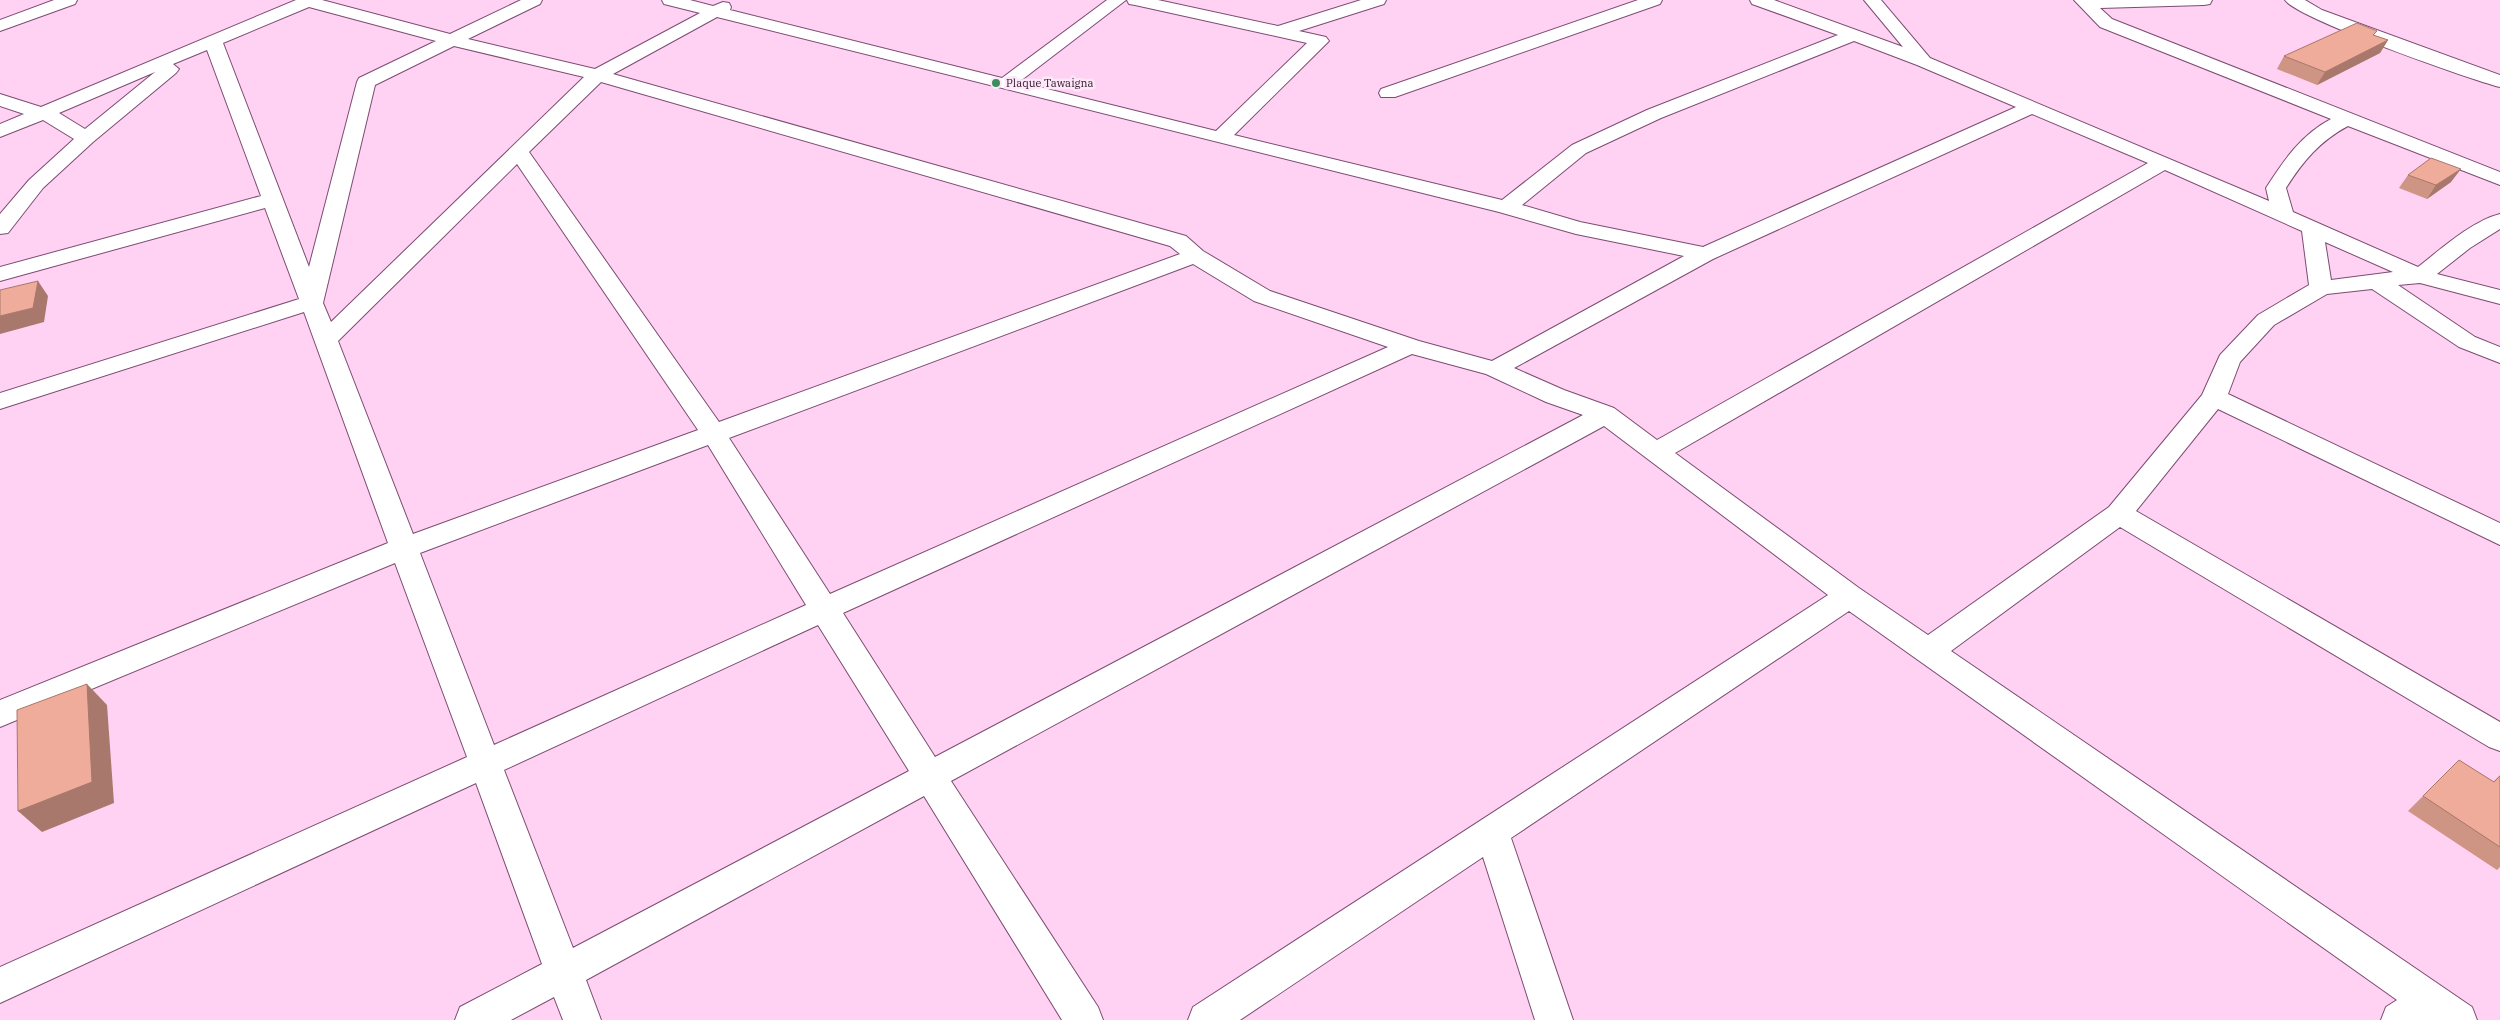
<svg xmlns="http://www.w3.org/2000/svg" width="2500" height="1020" font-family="'IBM Plex Serif',serif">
<rect width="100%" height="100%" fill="#ffd1f3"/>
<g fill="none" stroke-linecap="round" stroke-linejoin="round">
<g stroke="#7c4c71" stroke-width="2">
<g id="minor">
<polygon points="54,0 77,0 75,4 0,31 0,20"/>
<path d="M296,0H322L450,34L521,0H542L540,4L468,39L595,69L700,13L664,4L662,0H690L713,6L723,2L729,3L731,7L730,10L1002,78L1107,0H1126L1019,82L1216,131L1307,43L1135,5L1129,4L1127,0H1158L1278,26L1361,0H1386L1384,4L1299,31L1326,37L1329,41L1234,135L1502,200L1572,145L1647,110L1838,35L1752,4L1750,0H1774L1903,47L1864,0H1881L1930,58L2269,201L2266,188C2284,160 2301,135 2331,119L2100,27L2074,0H2212L2210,4L2204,5L2100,8L2112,19L2500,172V185L2348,126C2320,141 2303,161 2286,188L2293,212L2418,267C2441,249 2472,221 2500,214V229L2470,248L2437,274L2500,290V304L2420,283L2398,285L2475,337L2500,347V363L2459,347L2372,289L2327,294L2274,325L2240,362L2228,394L2500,523V545L2218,409L2136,511L2500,722V751L2489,747L2120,527L1951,651L2472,1007L2477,1020H2381L2386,1007L2397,1000L1849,611L1511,838L1573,1020H1535L1483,857L1240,1020H1188L1193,1007L1828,595L1604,426L951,781L1098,1007L1103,1020H1062L924,796L586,980L601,1020H563L554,997L511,1020H455L460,1007L542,964L476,783L0,1003V967L467,757L395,563L0,727V700L388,543L304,312L0,409V393L299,299L265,208L0,281V267L261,196L207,50L173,64L179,69L176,73L93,142L43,188L8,233L0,234V214L29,180L74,139L43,120L0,137V124L24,114L0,106V94L41,107ZM309,7L436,41L359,78L357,82L309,267L223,43ZM717,17L1499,212L1576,234L1684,256L1492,361L1419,341L1270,291L1203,251L1186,236L613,74ZM1854,41L1917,65L2016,107L1703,247L1580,222L1522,205L1586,153L1661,118ZM454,46L584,77L331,322L323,303L375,85ZM155,72L85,129L59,113ZM601,82L1170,246L1180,254L719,422L529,152ZM2032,114L2148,163L1657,440L1614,408L1564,390L1514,368L1713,259ZM517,164L698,430L413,534L338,341ZM2165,170L2302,231L2309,285L2258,315L2220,355L2202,395L2109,507L1928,635L1859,588L1675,453ZM2325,242L2393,272L2331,280ZM1193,264L1254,301L1388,347L830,594L729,438ZM1412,354L1486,374L1546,402L1583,415L935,757L843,613ZM708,445L806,605L494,745L420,553ZM818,625L909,771L573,948L504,770Z"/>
<polygon points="1638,0 1662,0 1660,4 1395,97 1381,97 1379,93 1381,89"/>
<path d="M2285,0H2305L2322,10L2500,75V87C2469,79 2298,19 2285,0Z"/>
</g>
</g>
<use href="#minor" fill="#fff" fill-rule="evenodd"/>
</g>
<g fill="#ce9484">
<polygon points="2377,31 2374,35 2388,40 2380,53 2317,85 2277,69 2284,56"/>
<polygon points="2408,175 2451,182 2427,199 2399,188"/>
<polygon points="2459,760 2493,782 2500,775 2500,867 2497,870 2408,811"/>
</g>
<g fill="#a8786c">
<polygon points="2388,40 2380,53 2317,85 2325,72"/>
<polygon points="2461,169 2451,182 2427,199 2436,185"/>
<polygon points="38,281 48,296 44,322 0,334 0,316"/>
<polygon points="87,684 107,705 114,803 42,832 18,811"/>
</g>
<g fill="#f0ac9a" stroke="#a8786c">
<polygon points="2357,23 2377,31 2373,35 2388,40 2325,72 2284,56"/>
<polygon points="2431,158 2461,169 2436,185 2408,175"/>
<polygon points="38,281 33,308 0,316 0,290"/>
<polygon points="87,684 92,782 18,811 17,710"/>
<polygon points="2459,760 2494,782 2500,776 2500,847 2423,796"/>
</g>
<circle fill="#3c8d5e" stroke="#fee7f8" stroke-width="2" cx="996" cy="83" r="5"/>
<g text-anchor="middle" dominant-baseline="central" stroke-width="5" stroke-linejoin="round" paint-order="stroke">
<g font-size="11" fill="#2b1727" stroke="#fee7f8" text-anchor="start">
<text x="1006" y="83">Plaque Tawaigna</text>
</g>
</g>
</svg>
